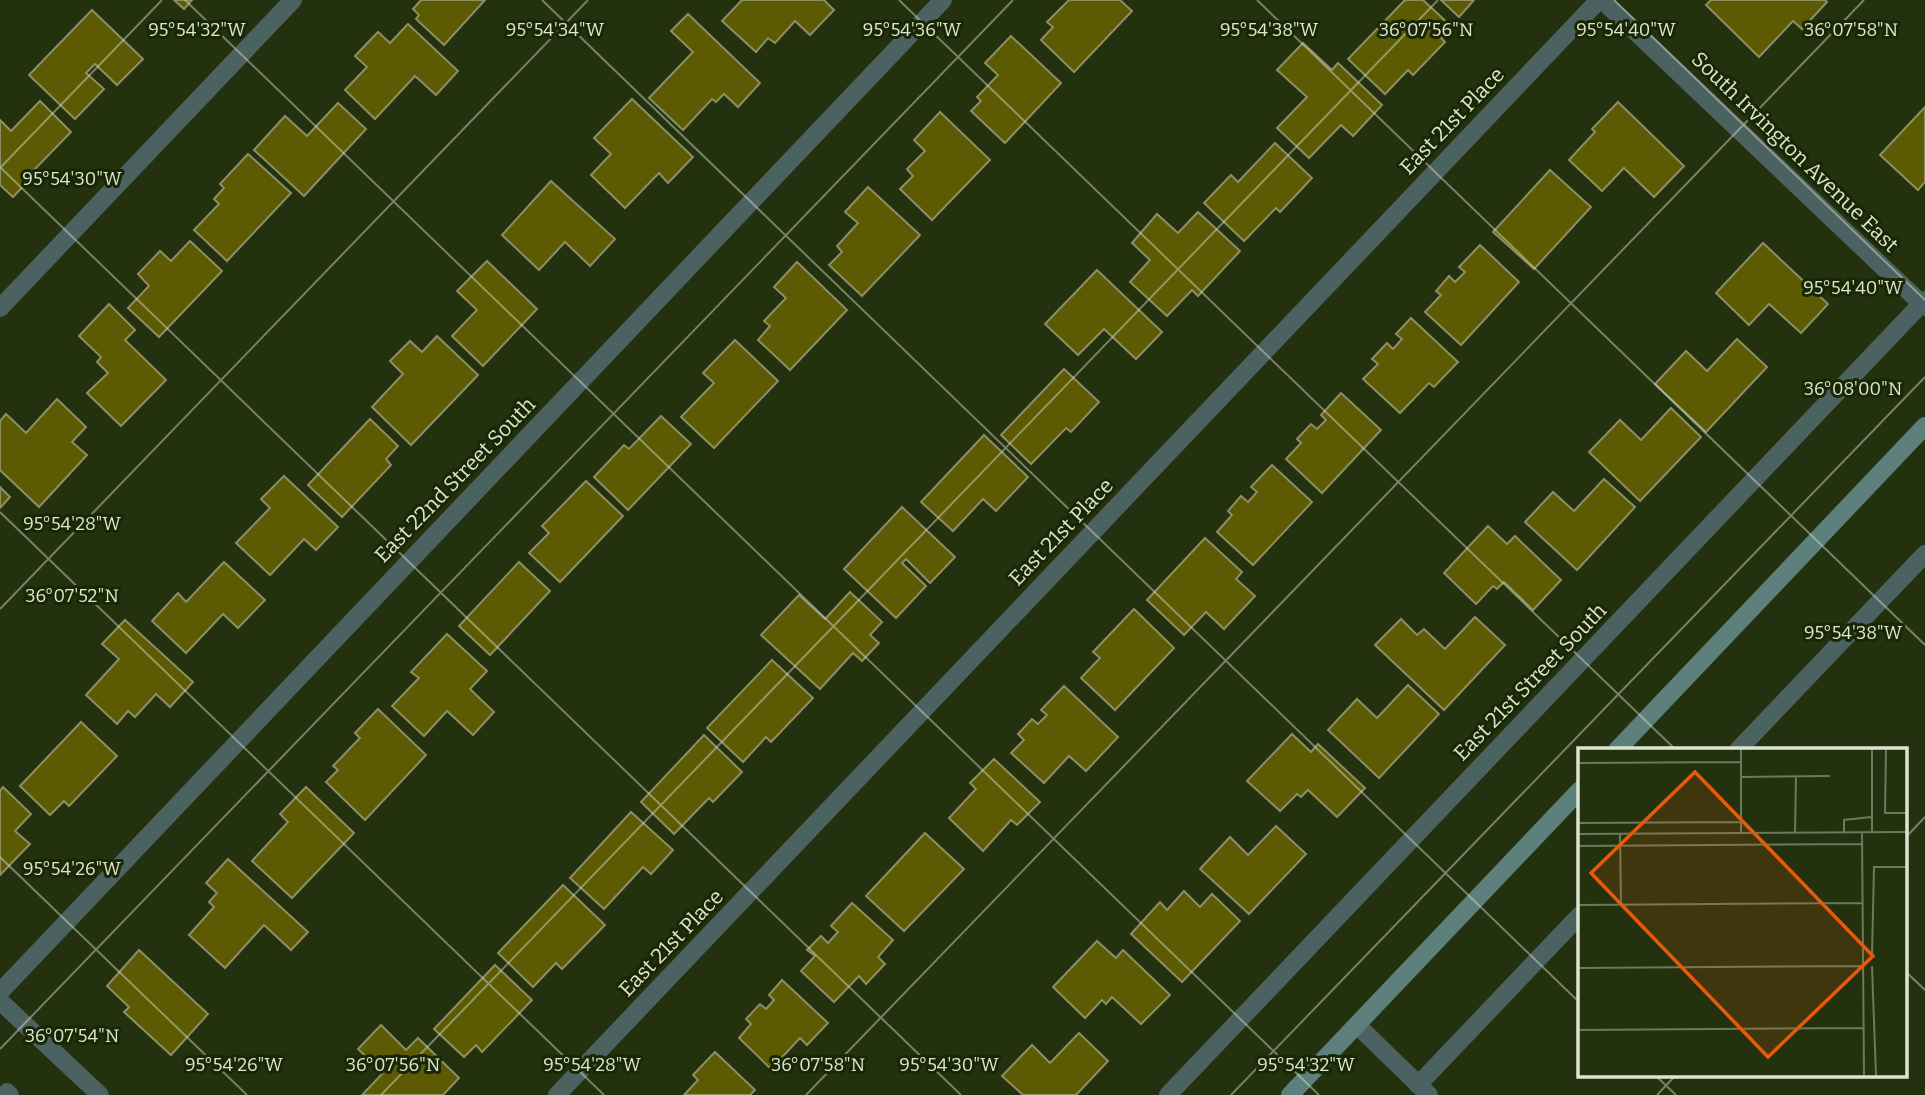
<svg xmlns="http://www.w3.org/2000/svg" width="1925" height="1095" font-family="Bitter,serif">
<rect width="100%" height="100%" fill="#23310e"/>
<g fill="#5c5a03" stroke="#8e8e65" stroke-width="2">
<polygon points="174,0 192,0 184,9"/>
<polygon points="421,0 485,0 444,45 416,19 419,15 413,9"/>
<polygon points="742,0 824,0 834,10 810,35 795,21 775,43 768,38 756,52 722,21"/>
<polygon points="1069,0 1120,0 1132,11 1074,72 1041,40 1053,27 1047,22"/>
<polygon points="1405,0 1423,0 1451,26 1441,38 1445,42 1413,75 1408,70 1385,94 1348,59"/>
<polygon points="1441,0 1474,0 1459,17"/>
<polygon points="1711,0 1825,0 1827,2 1802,29 1793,21 1759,57 1706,5"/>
<polygon points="92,10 143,59 117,85 95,64 86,73 104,89 75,119 29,75"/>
<polygon points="688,14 760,83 738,107 724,94 716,102 712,99 683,130 649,98 693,52 671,31"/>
<polygon points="408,24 458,71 436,95 415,76 375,119 345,90 367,67 355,56 378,32 390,43"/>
<polygon points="1011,36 1061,83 1005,143 971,111 981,101 977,97 998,75 985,63"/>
<polygon points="1303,43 1332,70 1338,63 1382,105 1353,136 1341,125 1309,158 1277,128 1307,97 1277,70"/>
<polygon points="632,99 693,157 668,183 659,173 625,208 591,175 611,154 594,138"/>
<polygon points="40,101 71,132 31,173 34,175 13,197 0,185 0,120 11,131"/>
<polygon points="1618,102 1684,166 1654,197 1624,168 1602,191 1569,160 1595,132 1592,129"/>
<polygon points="338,103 366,129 304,196 254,150 285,116 307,136"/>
<polygon points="1925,107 1925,182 1918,190 1880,155"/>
<polygon points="940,112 990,160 932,220 900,189 913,176 907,169 925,151 914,140"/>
<polygon points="1275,143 1312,178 1280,212 1276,208 1244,241 1204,203 1231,175 1238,182"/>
<polygon points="248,154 291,193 227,261 194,230 219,204 214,199 224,188 220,184"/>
<polygon points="1550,170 1591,207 1534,269 1493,232"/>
<polygon points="551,181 615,239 590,266 565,242 539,270 502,235"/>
<polygon points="868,187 920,235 862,296 829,265 842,252 837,246 858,223 845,212"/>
<polygon points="1198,212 1240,251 1198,296 1192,290 1167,316 1130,282 1150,260 1132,243 1157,214 1178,233"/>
<polygon points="190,241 222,271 159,337 128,308 149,286 138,274 160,251 171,261"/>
<polygon points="1763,243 1828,304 1801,333 1769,304 1749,325 1716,293"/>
<polygon points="1480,245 1519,282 1461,345 1425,312 1441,295 1436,291 1449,276 1455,282 1465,272 1459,267"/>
<polygon points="487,261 537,309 483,366 452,336 477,310 457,291"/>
<polygon points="797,262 847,310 790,370 758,340 770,326 764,321 786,298 774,287"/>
<polygon points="1097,270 1162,332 1136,359 1104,329 1078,355 1045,324"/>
<polygon points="109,304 135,330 125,340 166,380 121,426 87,393 108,373 97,362 101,357 79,336"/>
<polygon points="1411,318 1458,362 1434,387 1429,383 1400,413 1363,379 1378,364 1372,359 1387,343 1393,349 1402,339 1396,334"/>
<polygon points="437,336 478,375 411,445 372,407 403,374 390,361 410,341 422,352"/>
<polygon points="1737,339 1767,367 1706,432 1655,384 1686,351 1707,371"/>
<polygon points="735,340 778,381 714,448 681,417 714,383 703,373"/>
<polygon points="1064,369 1099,402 1071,432 1066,428 1031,464 1001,435"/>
<polygon points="1341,393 1381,430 1322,493 1286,459 1301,443 1297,439 1311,424 1317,429 1326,420 1321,415"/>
<polygon points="57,399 86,427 72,442 87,455 39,507 0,470 0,421 6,414 26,433"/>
<polygon points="1671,408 1701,437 1640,501 1589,452 1620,420 1641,440"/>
<polygon points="661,416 691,444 628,510 594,477 624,445 629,449"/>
<polygon points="370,419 398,446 386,459 391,465 342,517 308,485"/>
<polygon points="984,435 1028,477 996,511 983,499 953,531 921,502"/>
<polygon points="1272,465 1312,502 1253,565 1217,532 1232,515 1228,511 1241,496 1248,502 1257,492 1251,487"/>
<polygon points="284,476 338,527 316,550 304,539 270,575 236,543 270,508 261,499"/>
<polygon points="1604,479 1635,507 1577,570 1525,522 1553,492 1574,511"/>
<polygon points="586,481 623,516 560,582 529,553 549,533 542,526"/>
<polygon points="0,487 10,497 0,508"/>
<polygon points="902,507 955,557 930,583 906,559 902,563 926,586 896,618 844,569"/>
<polygon points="1488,526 1507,544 1515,536 1561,580 1533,610 1504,582 1497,589 1493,586 1476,604 1444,573"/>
<polygon points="1205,538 1242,572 1236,579 1255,596 1224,629 1206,612 1184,635 1147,600"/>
<polygon points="224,562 265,600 238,628 223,614 186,653 152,621 178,593 186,602"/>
<polygon points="519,562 550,591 490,655 459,626"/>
<polygon points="850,592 882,622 870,635 879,643 862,661 853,653 820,689 761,635 799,595 825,619"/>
<polygon points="1134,609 1174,648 1115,710 1081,678 1100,658 1093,652"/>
<polygon points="1475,617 1505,645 1444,710 1375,645 1401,619 1417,635 1424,629 1445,649"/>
<polygon points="125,620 193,682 170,707 156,694 135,717 128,711 117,724 86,695 119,659 102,644"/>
<polygon points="447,634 487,671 470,689 494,712 473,735 447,711 424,736 392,706 419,678 411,672"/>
<polygon points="772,660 813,698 771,742 766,737 743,762 707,728"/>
<polygon points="1408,685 1439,714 1379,778 1328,730 1357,699 1377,718"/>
<polygon points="1064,686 1118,737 1086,771 1069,756 1044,783 1011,753 1024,740 1018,734 1032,719 1038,724 1047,715 1041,710"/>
<polygon points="378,709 426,755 365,820 326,782 338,770 333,766 360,738 355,733"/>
<polygon points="81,722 117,756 69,806 64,801 50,815 20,786"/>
<polygon points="1292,734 1311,752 1318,744 1365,788 1337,817 1308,790 1301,797 1297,794 1280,811 1247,781"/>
<polygon points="704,735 742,772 713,802 709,798 674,834 641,802"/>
<polygon points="994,759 1040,802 1017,825 1011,820 983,851 949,818 976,789 970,783"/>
<polygon points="3,787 31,814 15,831 30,844 0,875 0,791"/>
<polygon points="306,787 354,833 292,898 252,861 288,822 280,814"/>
<polygon points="631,812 673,850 651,874 643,867 604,909 570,878"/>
<polygon points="1276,826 1306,854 1249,914 1200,869 1230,837 1248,855"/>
<polygon points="925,833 964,869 904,931 866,896"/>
<polygon points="228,859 308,932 291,950 264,925 225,968 189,935 214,907 209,902 217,893 206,883"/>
<polygon points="563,885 605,925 562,969 556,963 533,987 498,953"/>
<polygon points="1184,891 1200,907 1212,894 1240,921 1182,982 1131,934 1160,902 1167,910"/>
<polygon points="852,903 893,940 878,957 885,964 866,984 859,976 834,1002 801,971 815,956 807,950 821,936 828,943 838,932 831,926"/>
<polygon points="1097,941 1116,958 1123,950 1170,995 1141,1024 1112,997 1106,1004 1102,1000 1085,1018 1053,987"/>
<polygon points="139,950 208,1014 171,1055 124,1012 129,1007 107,986"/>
<polygon points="495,965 532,1000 482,1052 476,1045 464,1057 434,1029"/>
<polygon points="782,980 828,1023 807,1045 800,1038 771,1069 739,1038 751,1024 746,1019 760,1004 766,1009 774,1000 769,995"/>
<polygon points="381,1025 406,1050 418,1038 459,1078 443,1095 362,1095 383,1073 358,1049"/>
<polygon points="1079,1033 1108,1061 1076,1095 1023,1095 1002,1076 1032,1045 1050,1063"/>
<polygon points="715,1052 755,1090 750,1095 684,1095 698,1080 693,1075"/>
</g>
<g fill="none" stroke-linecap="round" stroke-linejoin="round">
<polyline stroke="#4c6260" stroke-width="16" points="7,1091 11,1095"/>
<g stroke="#4c6260" stroke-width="18">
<polyline points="1602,0 1925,307"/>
<polyline points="0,308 293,0"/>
<polyline points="1738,750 1925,554"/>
<polyline points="0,992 943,0"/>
<polyline points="0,1001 100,1095"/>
<polyline points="1357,1025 1429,1095"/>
<polyline points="1418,1085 1580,915"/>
<polyline points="557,1095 1599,0"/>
<polyline points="1168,1095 1925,300"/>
</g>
<g stroke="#5d807d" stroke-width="18">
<polyline points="1617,750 1925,426"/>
<polyline points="1290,1095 1580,790"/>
</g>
</g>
<path fill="none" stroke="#dbe5d0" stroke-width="2" stroke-opacity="0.45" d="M185,0L1319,1095M542,0L1580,1003M899,0L1676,750M1257,0L1925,645M1614,0L1925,300M0,167L961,1095M0,168L162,0M0,512L604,1095M0,609L588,0M1906,837L1925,817M0,857L247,1095M1906,972L1925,990M0,1049L1013,0M1656,1076L1676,1095M381,1095L1438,0M806,1095L1864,0M1231,1095L1925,377M1657,1095L1675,1076"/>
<g text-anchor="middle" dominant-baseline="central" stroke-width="6" stroke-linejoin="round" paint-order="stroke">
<g font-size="21" fill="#dbe5d0" stroke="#192704">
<text transform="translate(1452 121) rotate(-46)">East 21st Place</text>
<text transform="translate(1795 152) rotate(44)">South Irvington Avenue East</text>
<text transform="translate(455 480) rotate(-46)">East 22nd Street South</text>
<text transform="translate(1061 532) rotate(-46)">East 21st Place</text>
<text transform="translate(1530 682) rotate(-46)">East 21st Street South</text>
<text transform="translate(671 943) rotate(-46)">East 21st Place</text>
</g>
</g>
<g transform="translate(1578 748)">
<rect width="329" height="329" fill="#23310e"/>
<path fill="none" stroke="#6d795c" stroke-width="2" d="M308,1L307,65H329M0,15L163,14M163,29L252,28M0,75L163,74M266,84V72L293,69M284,84L286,328M294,84V1M163,85V1M217,85L218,28M0,86L329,84M42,86L43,156M0,98L284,96M0,157L285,155M294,208L296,119H329M294,218L298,328M0,220L286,218M0,282L286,280"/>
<path fill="#e8590c" fill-opacity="0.15" stroke="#e8590c" stroke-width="3.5" d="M117,24L295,208L190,309L13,125Z"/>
<rect width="329" height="329" fill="none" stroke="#dbe5d0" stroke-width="3.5"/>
</g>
<g font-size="18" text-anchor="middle" fill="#dbe5d0" stroke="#192704" stroke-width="6" stroke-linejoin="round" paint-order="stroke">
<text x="197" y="36">95°54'32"W</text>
<text x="555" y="36">95°54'34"W</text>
<text x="912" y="36">95°54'36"W</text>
<text x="1269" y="36">95°54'38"W</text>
<text x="1626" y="36">95°54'40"W</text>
<text x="1426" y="36">36°07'56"N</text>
<text x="1851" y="36">36°07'58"N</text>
<text x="72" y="185">95°54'30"W</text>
<text x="1853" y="294">95°54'40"W</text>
<text x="1853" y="395">36°08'00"N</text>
<text x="72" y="530">95°54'28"W</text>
<text x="72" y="602">36°07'52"N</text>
<text x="1853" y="639">95°54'38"W</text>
<text x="72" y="875">95°54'26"W</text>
<text x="72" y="1042">36°07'54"N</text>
<text x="393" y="1071">36°07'56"N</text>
<text x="818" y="1071">36°07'58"N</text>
<text x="234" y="1071">95°54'26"W</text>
<text x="592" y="1071">95°54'28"W</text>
<text x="949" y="1071">95°54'30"W</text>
<text x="1306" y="1071">95°54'32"W</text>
</g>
</svg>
